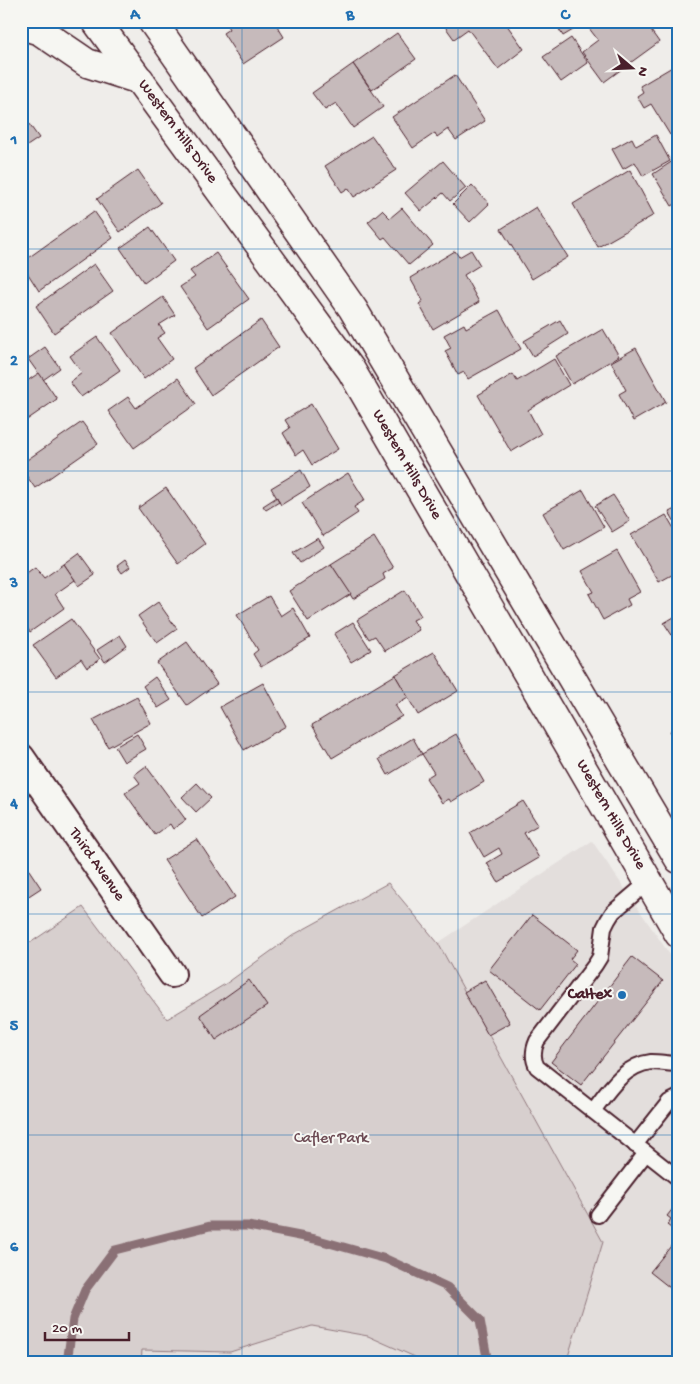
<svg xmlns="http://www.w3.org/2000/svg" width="700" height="1384" font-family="'Gochi Hand',sans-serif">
<rect width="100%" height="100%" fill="#efedea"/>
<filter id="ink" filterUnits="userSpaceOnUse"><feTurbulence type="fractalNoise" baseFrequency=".02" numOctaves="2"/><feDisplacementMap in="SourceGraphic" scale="10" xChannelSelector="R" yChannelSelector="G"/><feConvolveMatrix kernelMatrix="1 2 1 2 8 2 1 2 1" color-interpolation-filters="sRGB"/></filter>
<g filter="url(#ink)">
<g fill="#e3dedc">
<polygon points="592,841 679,968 679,1363 566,1363 603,1242 438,943"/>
<polygon points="312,1326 368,1336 415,1357 419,1363 141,1363 142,1350 230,1352"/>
</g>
<polygon fill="#d7cfce" stroke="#90777c" points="388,883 438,943 603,1242 566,1363 419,1363 415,1357 368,1336 312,1326 230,1352 142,1350 141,1363 21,1363 21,949 83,907 167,1019 227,983 295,934"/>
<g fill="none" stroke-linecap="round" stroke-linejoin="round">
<polyline stroke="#8a6f74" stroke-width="9" points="67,1363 73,1319 85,1290 115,1250 210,1226 248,1226 315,1239 386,1259 447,1287 480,1320 488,1363"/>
</g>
<g fill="#c6babb" stroke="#4a1f2b">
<polygon points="216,21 274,21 284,37 243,64 223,33 229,29 225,22 219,26"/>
<polygon points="441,21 504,21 524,49 498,69 468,29 454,39"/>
<polygon points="554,21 588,21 563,36"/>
<polygon points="595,21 644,21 659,42 604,82 582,52 598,40 588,27"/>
<polygon points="397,33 416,59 372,90 353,64"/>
<polygon points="571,38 588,63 561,82 543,57"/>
<polygon points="679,63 679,130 670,135 651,104 644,108 637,96 643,92 640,86"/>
<polygon points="353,64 383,107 353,128 336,103 325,110 312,93"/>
<polygon points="455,75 485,121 456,140 448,129 437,137 435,133 413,148 392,117"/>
<polygon points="21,113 39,138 21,150"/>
<polygon points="656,135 670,161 643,176 635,162 623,169 612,149 632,138 636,146"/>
<polygon points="372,136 396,170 354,197 348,188 342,192 325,166"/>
<polygon points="679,157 679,202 672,206 653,174"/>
<polygon points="443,161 466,188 450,201 443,193 421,211 405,193"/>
<polygon points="138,170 161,203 120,232 97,199"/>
<polygon points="630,170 654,215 598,247 573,204"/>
<polygon points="472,185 489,204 470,222 453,204"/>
<polygon points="536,207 568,257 532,279 501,229"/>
<polygon points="402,208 433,245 409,265 385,237 382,239 368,222 382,210 390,218"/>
<polygon points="94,211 113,238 39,291 21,263"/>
<polygon points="150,227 174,261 144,283 120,248"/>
<polygon points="471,250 480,265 464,275 479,302 433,329 419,304 423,301 410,278 455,251 459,257"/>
<polygon points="216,253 249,299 208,328 180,287 195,277 190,271"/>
<polygon points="94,264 113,291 54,333 36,306"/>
<polygon points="163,297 175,315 159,325 165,333 157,338 172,359 144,379 112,333"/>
<polygon points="499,310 521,349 468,379 464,372 458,375 445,351 451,348 444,335 464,324 466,328"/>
<polygon points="261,320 279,347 211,395 193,368"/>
<polygon points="560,320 568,334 533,356 524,341"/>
<polygon points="603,329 619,356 572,384 556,356"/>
<polygon points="97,337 120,370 81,397 70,382 82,373 70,356"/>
<polygon points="45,347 60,368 43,380 28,359"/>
<polygon points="636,348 666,402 633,421 619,394 626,390 611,362"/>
<polygon points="554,359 569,385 528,410 541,434 511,452 478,395 513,374 517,381"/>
<polygon points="39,373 57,399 21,424 21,385"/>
<polygon points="178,378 196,404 134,448 108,411 128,397 136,408"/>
<polygon points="311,404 338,449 312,465 303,450 296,455 283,433 290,428 285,420"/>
<polygon points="82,422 98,444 35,488 21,468 21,464"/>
<polygon points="301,470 310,487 281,505 271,488"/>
<polygon points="348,473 365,500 354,507 358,513 323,536 302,503"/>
<polygon points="166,488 205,544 178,564 138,508"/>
<polygon points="583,490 604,527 564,550 543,513"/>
<polygon points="613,495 630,521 612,532 595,506"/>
<polygon points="277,497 279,502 266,510 263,506"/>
<polygon points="679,507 679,529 669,512"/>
<polygon points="666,515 679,537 679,571 659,582 631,535"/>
<polygon points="374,537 393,568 383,574 385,579 353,599 331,564"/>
<polygon points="318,538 324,547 300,563 293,553"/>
<polygon points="617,551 640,592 627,599 630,605 603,620 589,594 594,592 582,571"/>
<polygon points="79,553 95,575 79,586 64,564"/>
<polygon points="125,560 130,567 122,573 117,566"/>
<polygon points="64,564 75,580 55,594 64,608 30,632 21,619 21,577 35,567 44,578"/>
<polygon points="331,564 351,594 308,621 289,591"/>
<polygon points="405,590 421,616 413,620 419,630 385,651 375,636 369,639 357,620"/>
<polygon points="269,596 281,616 293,608 310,638 261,667 253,654 258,650 237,615"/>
<polygon points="158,602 177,629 157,643 138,616"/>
<polygon points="679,614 679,646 664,623"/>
<polygon points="71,619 100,659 87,668 81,659 56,677 33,645"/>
<polygon points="353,622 371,650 351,662 334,634"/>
<polygon points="120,635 127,646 105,662 97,650"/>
<polygon points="187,642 217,684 187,705 157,663"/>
<polygon points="434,652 458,691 418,715 395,675"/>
<polygon points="395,675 408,697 395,705 402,716 332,758 312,725"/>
<polygon points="155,677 171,700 158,708 143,686"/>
<polygon points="263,683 286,726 244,750 220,707"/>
<polygon points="137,697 151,723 108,747 93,720"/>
<polygon points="679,726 679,746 670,731"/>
<polygon points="137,734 146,749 124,762 115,747"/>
<polygon points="456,734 484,782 451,802 449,799 442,803 426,778 434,773 422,754"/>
<polygon points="413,738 422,754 388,775 379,759"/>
<polygon points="146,766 186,820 173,829 170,824 155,835 125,793 140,783 134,775"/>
<polygon points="197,783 211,798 196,812 182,797"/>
<polygon points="523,801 538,825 524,833 539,858 498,882 487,863 502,854 499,848 484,857 470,833"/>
<polygon points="197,839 235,897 202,918 164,860"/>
<polygon points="21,858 41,888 21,901"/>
<polygon points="532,915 577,950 570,959 576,964 540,1010 489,970"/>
<polygon points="632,957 663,981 581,1085 551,1062"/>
<polygon points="249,980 267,1006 216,1040 200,1015"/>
<polygon points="485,980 510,1023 488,1035 464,992"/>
<polygon points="679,1201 679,1234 667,1225 671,1219 667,1216"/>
<polygon points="679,1236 679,1295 650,1272"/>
</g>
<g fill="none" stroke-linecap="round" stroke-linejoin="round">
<g stroke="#4a1f2b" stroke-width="18">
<g id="lane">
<path d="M648,882L613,912L608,920L604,928L600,957L595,965L537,1041C533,1050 532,1058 537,1067L679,1179"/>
<path d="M593,1111C608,1091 624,1065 651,1062C660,1062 670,1064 679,1064"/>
<polyline points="635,1145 669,1102 679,1097"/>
<polyline points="598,1215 646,1153"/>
</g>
</g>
<g stroke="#4a1f2b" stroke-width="30">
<polyline id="street" points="21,757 172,974"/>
</g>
<g stroke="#4a1f2b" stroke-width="31">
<g id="highway">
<polyline points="96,21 351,370 679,934"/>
<polyline points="152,21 353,309 679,859"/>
<polyline points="21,25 40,31 87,63 140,80"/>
</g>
</g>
<use href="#lane" stroke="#f6f6f2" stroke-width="14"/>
<use href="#street" stroke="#f6f6f2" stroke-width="26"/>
<use href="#highway" stroke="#f6f6f2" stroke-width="28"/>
</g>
</g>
<path fill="none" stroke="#1f6fb2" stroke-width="1" stroke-opacity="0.55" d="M242,21V1363M458,21V1363M21,249H679M21,471H679M21,692H679M21,914H679M21,1135H679"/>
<circle fill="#1f6fb2" stroke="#f6f6f2" stroke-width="2" cx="622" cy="995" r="5"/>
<g text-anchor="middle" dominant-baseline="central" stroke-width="4" stroke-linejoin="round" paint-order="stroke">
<g font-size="16" fill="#4a1f2b" stroke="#f6f6f2">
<text transform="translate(177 132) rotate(54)">Western Hills Drive</text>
<text transform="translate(406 465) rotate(60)">Western Hills Drive</text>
<text transform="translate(610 815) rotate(60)">Western Hills Drive</text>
<text transform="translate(96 865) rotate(55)">Third Avenue</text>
</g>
<g font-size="16" font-weight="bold" fill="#4a1f2b" stroke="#f6f6f2" text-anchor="end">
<text x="612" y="995">Caltex</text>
</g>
<g font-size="16" fill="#6d4b54" stroke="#f6f6f2">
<text x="331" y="1139">Cafler Park</text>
</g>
</g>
<rect width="700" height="1384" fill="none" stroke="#f6f6f2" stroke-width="55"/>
<g transform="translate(632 68) rotate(109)" stroke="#f6f6f2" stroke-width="4" paint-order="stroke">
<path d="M0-4L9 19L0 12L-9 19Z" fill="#4a1f2b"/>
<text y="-8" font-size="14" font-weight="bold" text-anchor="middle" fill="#4a1f2b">N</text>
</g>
<path d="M45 1332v8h84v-8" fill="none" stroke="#4a1f2b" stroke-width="2.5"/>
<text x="52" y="1332" font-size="15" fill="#4a1f2b" stroke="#f6f6f2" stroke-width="4" paint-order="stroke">20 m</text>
<rect x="28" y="28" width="644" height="1328" fill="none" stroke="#1f6fb2" stroke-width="2"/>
<g font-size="16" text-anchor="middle" font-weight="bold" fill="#1f6fb2">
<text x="135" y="19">A</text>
<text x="350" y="19">B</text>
<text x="565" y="19">C</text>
<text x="14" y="144">1</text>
<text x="14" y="365">2</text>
<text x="14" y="587">3</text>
<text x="14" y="808">4</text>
<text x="14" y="1030">5</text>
<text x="14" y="1251">6</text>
</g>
</svg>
